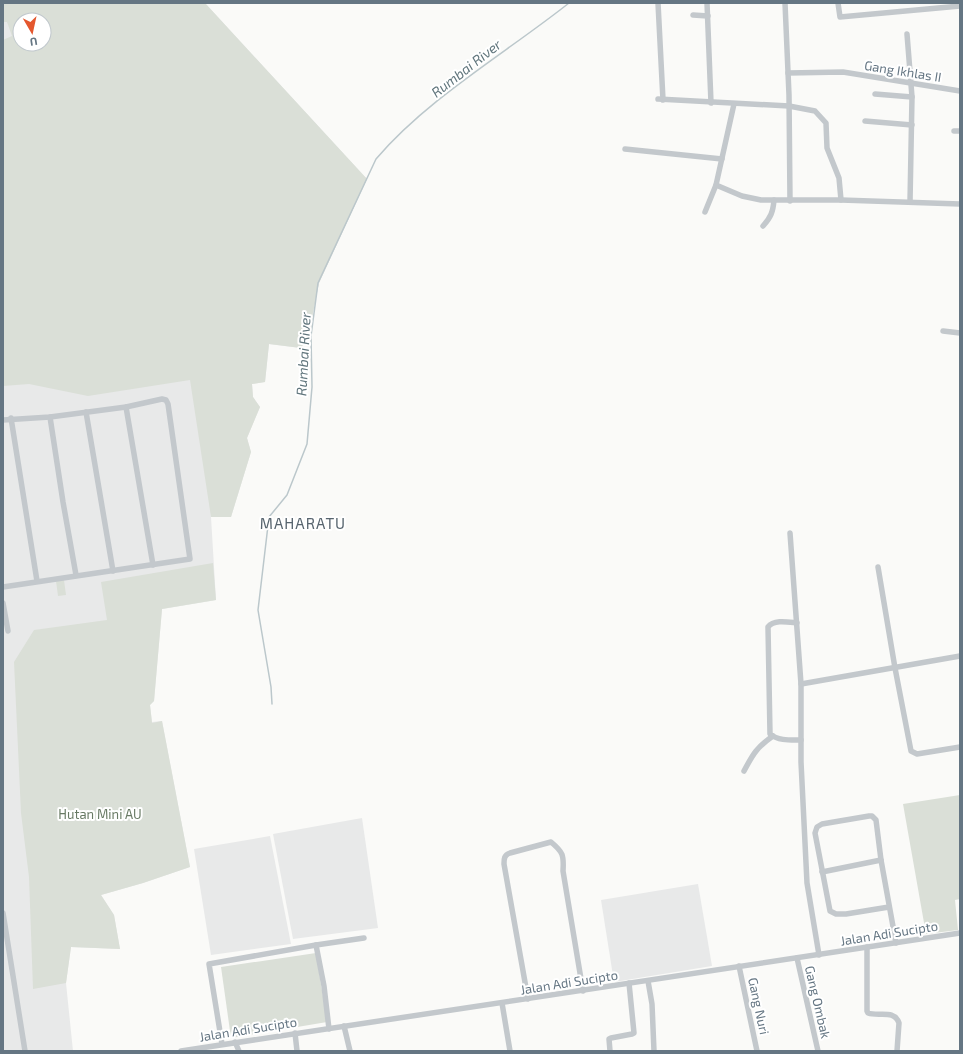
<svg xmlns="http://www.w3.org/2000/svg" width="963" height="1054" font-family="'Exo 2',sans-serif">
<rect width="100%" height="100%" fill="#fafaf8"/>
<g fill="#e8e9e9" fill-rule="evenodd">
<path d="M3,3H205L367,179L319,283L308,337L301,348L269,344L265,382L252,384L253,397L260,407L247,438L251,452L231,517H211L216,600L162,609L154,701L150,705L152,722L162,721L190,867L143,883L101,895L114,915L120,949L71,947L66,983L73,1051H3ZM20,20H44V44H20Z"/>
<polygon points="362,818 378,928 293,939 273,834"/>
<polygon points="270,836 291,944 211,955 194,849"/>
<polygon points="698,884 712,966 614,982 601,900"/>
</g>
<g fill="#dadfd7" fill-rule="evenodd">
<path d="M3,3H205L367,179L319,283L308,337L301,348L269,344L265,382L252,384L253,397L260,407L247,438L251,452L231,517H211L190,380L88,396L29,384L3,386V40L12,36L7,22H3ZM20,20H44V44H20Z"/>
<polygon points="213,563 216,600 162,609 154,701 150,705 152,723 162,721 190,867 143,883 101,895 114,915 120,949 71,947 66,983 33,989 29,877 21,813 14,662 34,630 107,620 101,582"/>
<polygon points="64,580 66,595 58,596 56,581"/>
<polygon points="960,795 960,899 955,900 958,930 926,934 903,804"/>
<polygon points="316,953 327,1022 231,1038 221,967"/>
</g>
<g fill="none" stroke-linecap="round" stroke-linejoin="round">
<path stroke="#bbc7cb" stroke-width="1.5" d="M272,704L271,687L258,610L269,517L287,495L307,444L312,387L311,336L318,283L376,159C428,98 506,53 569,3"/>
<g stroke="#c3c8cc" stroke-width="5.5">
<polyline points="658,3 663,100"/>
<polyline points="707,3 711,103"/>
<polyline points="785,3 789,95 790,201"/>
<polyline points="838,3 840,17 960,6"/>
<polyline points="693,15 708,16"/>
<polyline points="907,34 912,97 910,202"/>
<polyline points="788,73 843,72 960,91"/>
<polyline points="875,94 912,97"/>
<polyline points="658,99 789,106 815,111 826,123 827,148 839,178 841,200"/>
<polyline points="865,121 912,125"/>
<polyline points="954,131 960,131"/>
<polyline points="625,149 722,159"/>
<polyline points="716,185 742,196 761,200 841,200 960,204"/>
<polyline points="705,212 716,185 734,104"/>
<path d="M763,226C771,217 773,212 774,200"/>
<polyline points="943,331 960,333"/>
<polyline points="126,407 153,565"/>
<polyline points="86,412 113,571"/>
<polyline points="50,417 63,502 76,575"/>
<polyline points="11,418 37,581"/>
<polyline points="3,420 50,417 126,407 162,399 166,400 168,404 190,559 3,587"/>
<polyline points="790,533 801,684 801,762 807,883 819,955"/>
<polyline points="878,567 895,668 911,751 917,754 960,747"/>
<polyline points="3,603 8,631"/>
<path d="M797,623C788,622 774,619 768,627L770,734C778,741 791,740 801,740"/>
<polyline points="801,684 960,656"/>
<path d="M744,771C753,754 757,747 773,736"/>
<polyline points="822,872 881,860"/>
<polyline points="889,907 846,914 836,914 830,911 815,833 817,827 822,824 869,816 872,816 876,820 881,860 896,943"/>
<polyline points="3,913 25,1051"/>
<polyline points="316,945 324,986 329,1029"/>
<path d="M867,947V1011L868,1013C879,1017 894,1009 899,1023L897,1051"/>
<polyline points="797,958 818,1051"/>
<polyline points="739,966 757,1051"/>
<polyline points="648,981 652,1004 654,1051"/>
<path d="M528,999L504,864C504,859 504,855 510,853L551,842C563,852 564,855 563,871L583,991"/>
<polyline points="502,1003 510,1051"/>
<polyline points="344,1026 350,1051"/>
<polyline points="295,1033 297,1051"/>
<polyline points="235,1042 239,1051"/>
<polyline points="222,1044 209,964 316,945 364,938"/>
<polyline points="181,1051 960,933"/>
<polyline points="610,1051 609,1039 611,1038 632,1034 634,1033 629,983"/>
</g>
</g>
<g text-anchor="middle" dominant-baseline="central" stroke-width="4" stroke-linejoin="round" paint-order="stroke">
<g font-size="13" fill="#657683" stroke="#fff">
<text transform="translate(903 71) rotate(9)">Gang Ikhlas II</text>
<text transform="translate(889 933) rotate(-9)">Jalan Adi Sucipto</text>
<text transform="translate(569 982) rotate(-9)">Jalan Adi Sucipto</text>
<text transform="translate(818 1002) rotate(77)">Gang Ombak</text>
<text transform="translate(759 1006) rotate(78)">Gang Nuri</text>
<text transform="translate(248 1029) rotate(-9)">Jalan Adi Sucipto</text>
</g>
<g font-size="13" fill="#687a64" stroke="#fff">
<text x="100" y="814">Hutan Mini AU</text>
</g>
<g font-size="14" font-style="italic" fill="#60757c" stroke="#fff">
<text transform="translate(466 68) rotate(-38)">Rumbai River</text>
<text transform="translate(303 354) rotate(-87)">Rumbai River</text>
</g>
<g font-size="15" letter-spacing="1" fill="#57646e" stroke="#fff">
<text x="303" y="523">MAHARATU</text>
</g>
</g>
<rect width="963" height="1054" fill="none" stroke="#657683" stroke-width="8"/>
<g transform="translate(32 32) rotate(171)"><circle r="19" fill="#ffffff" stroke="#c1c8cd"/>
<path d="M0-3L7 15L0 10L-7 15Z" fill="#e4572e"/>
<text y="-6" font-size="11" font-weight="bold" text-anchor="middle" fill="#657683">U</text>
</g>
</svg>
